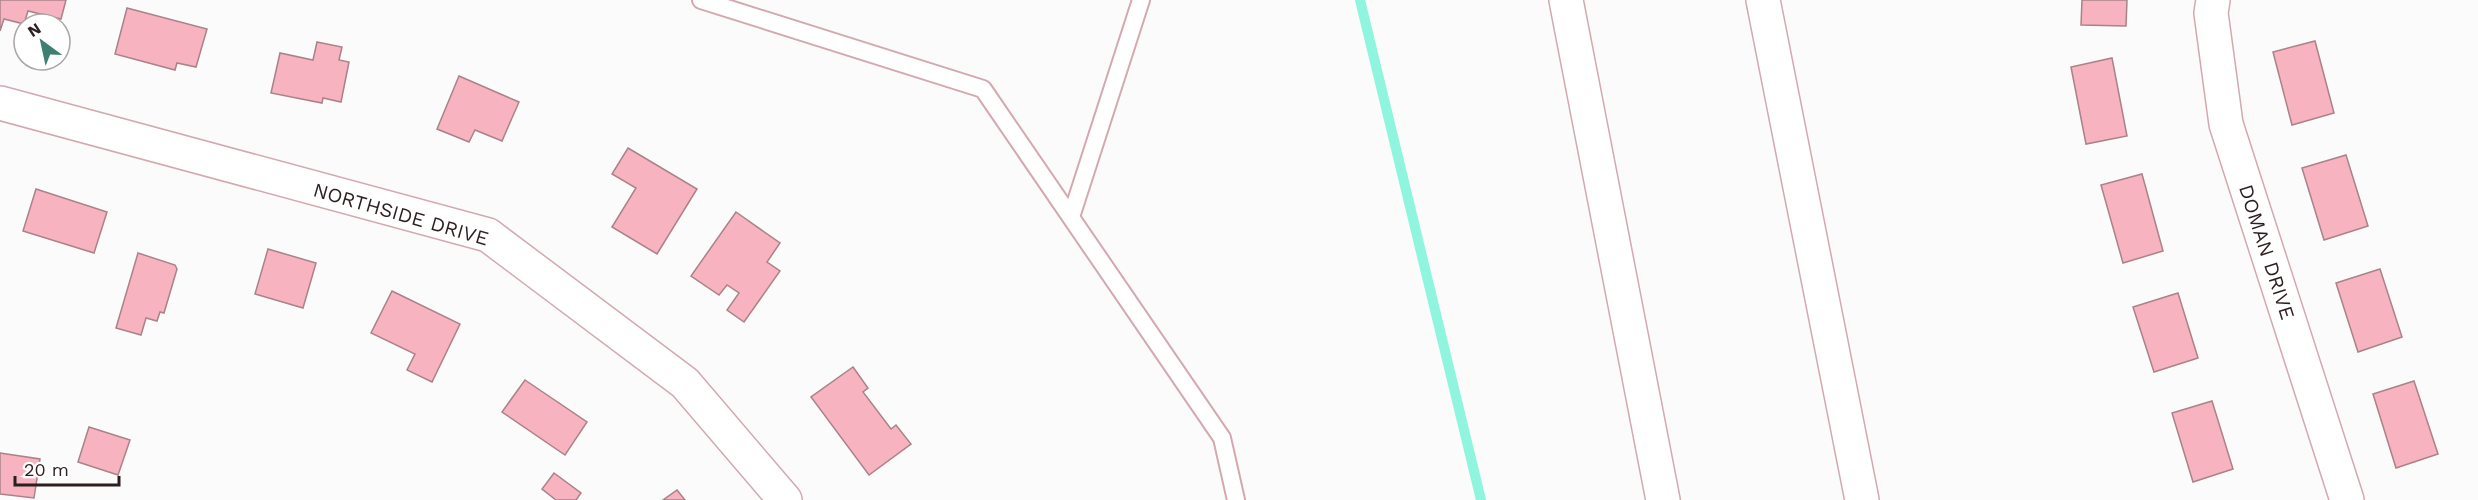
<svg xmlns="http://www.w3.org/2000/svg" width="2478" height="500" font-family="'Work Sans',sans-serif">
<rect width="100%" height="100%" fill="#fbfbfb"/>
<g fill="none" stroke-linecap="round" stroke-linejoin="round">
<polyline stroke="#8ff5df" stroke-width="10" points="1360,0 1481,500"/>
</g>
<g fill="#f7b3bf" stroke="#aa8289" stroke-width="1.5">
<polygon points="0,0 66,0 61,19 28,11 24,24 4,19 0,31"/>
<polygon points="2082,0 2127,0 2126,26 2081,25"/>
<polygon points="127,8 207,29 196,67 177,63 175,70 115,54"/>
<polygon points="2315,41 2334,113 2292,125 2273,52"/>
<polygon points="317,42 342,47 339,60 349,62 341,102 323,98 322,103 271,93 280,53 313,60"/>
<polygon points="2112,58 2127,136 2086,144 2071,67"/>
<polygon points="459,76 519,102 502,141 475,130 469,142 437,129"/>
<polygon points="628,148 697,189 657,254 612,227 636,188 612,174"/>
<polygon points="2346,155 2368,226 2324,240 2302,168"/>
<polygon points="2142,174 2163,251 2123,263 2101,185"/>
<polygon points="36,189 107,212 94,253 23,231"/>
<polygon points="736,212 780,243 767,262 780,271 744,322 727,310 739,293 727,285 719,295 691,276"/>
<polygon points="268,249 316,263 303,308 255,294"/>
<polygon points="138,253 175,265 177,269 164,313 160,312 157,321 146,318 141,335 116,328"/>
<polygon points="2380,269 2402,337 2358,352 2336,283"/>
<polygon points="392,291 460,324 432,382 407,370 415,354 371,333"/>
<polygon points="2178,293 2198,358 2154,372 2133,307"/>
<polygon points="853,367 868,388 863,392 891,429 896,425 911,444 869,475 811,397"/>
<polygon points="525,380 587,422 565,455 502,412"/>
<polygon points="2414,381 2438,454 2396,468 2373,394"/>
<polygon points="2212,401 2233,469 2193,482 2172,413"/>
<polygon points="89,427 130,440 118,475 78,462"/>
<polygon points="0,453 40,459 34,498 0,494"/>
<polygon points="554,473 581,493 576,500 556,500 542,489"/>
<polygon points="677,490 685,500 663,500"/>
</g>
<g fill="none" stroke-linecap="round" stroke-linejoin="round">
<g stroke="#d3a9b0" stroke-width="20">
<g id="lane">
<polyline points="701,0 983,89 1222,438 1236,500"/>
<polyline points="1071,217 1141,0"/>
</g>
</g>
<g stroke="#d3a9b0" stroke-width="36">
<g id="street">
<polyline points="2213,0 2211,13 2226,124 2347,500"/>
<polyline points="0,103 488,235 685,383 785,500"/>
</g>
</g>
<g stroke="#d3a9b0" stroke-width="36">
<g id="highway">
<polyline points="1566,0 1663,500"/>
<polyline points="1763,0 1862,500"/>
</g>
</g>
<use href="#lane" stroke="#fff" stroke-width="16"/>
<use href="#street" stroke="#fff" stroke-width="33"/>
<use href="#highway" stroke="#fff" stroke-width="33"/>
</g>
<g text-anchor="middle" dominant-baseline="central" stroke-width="6" stroke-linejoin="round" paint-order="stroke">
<g font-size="20" fill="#2d1e20" stroke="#fff">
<text transform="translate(401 214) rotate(16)">NORTHSIDE DRIVE</text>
<text transform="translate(2267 252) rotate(72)">DOMAN DRIVE</text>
</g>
</g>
<g transform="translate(42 42) rotate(327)"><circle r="28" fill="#ffffff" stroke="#aba5a6" stroke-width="1.5"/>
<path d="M0-4.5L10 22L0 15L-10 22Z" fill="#3d8072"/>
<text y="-9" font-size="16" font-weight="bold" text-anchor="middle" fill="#2d1e20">N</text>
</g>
<path d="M15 476v9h104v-9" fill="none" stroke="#2d1e20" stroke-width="3"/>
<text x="24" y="476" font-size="18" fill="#2d1e20" stroke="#ffffff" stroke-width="4.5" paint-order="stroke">20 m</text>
</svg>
